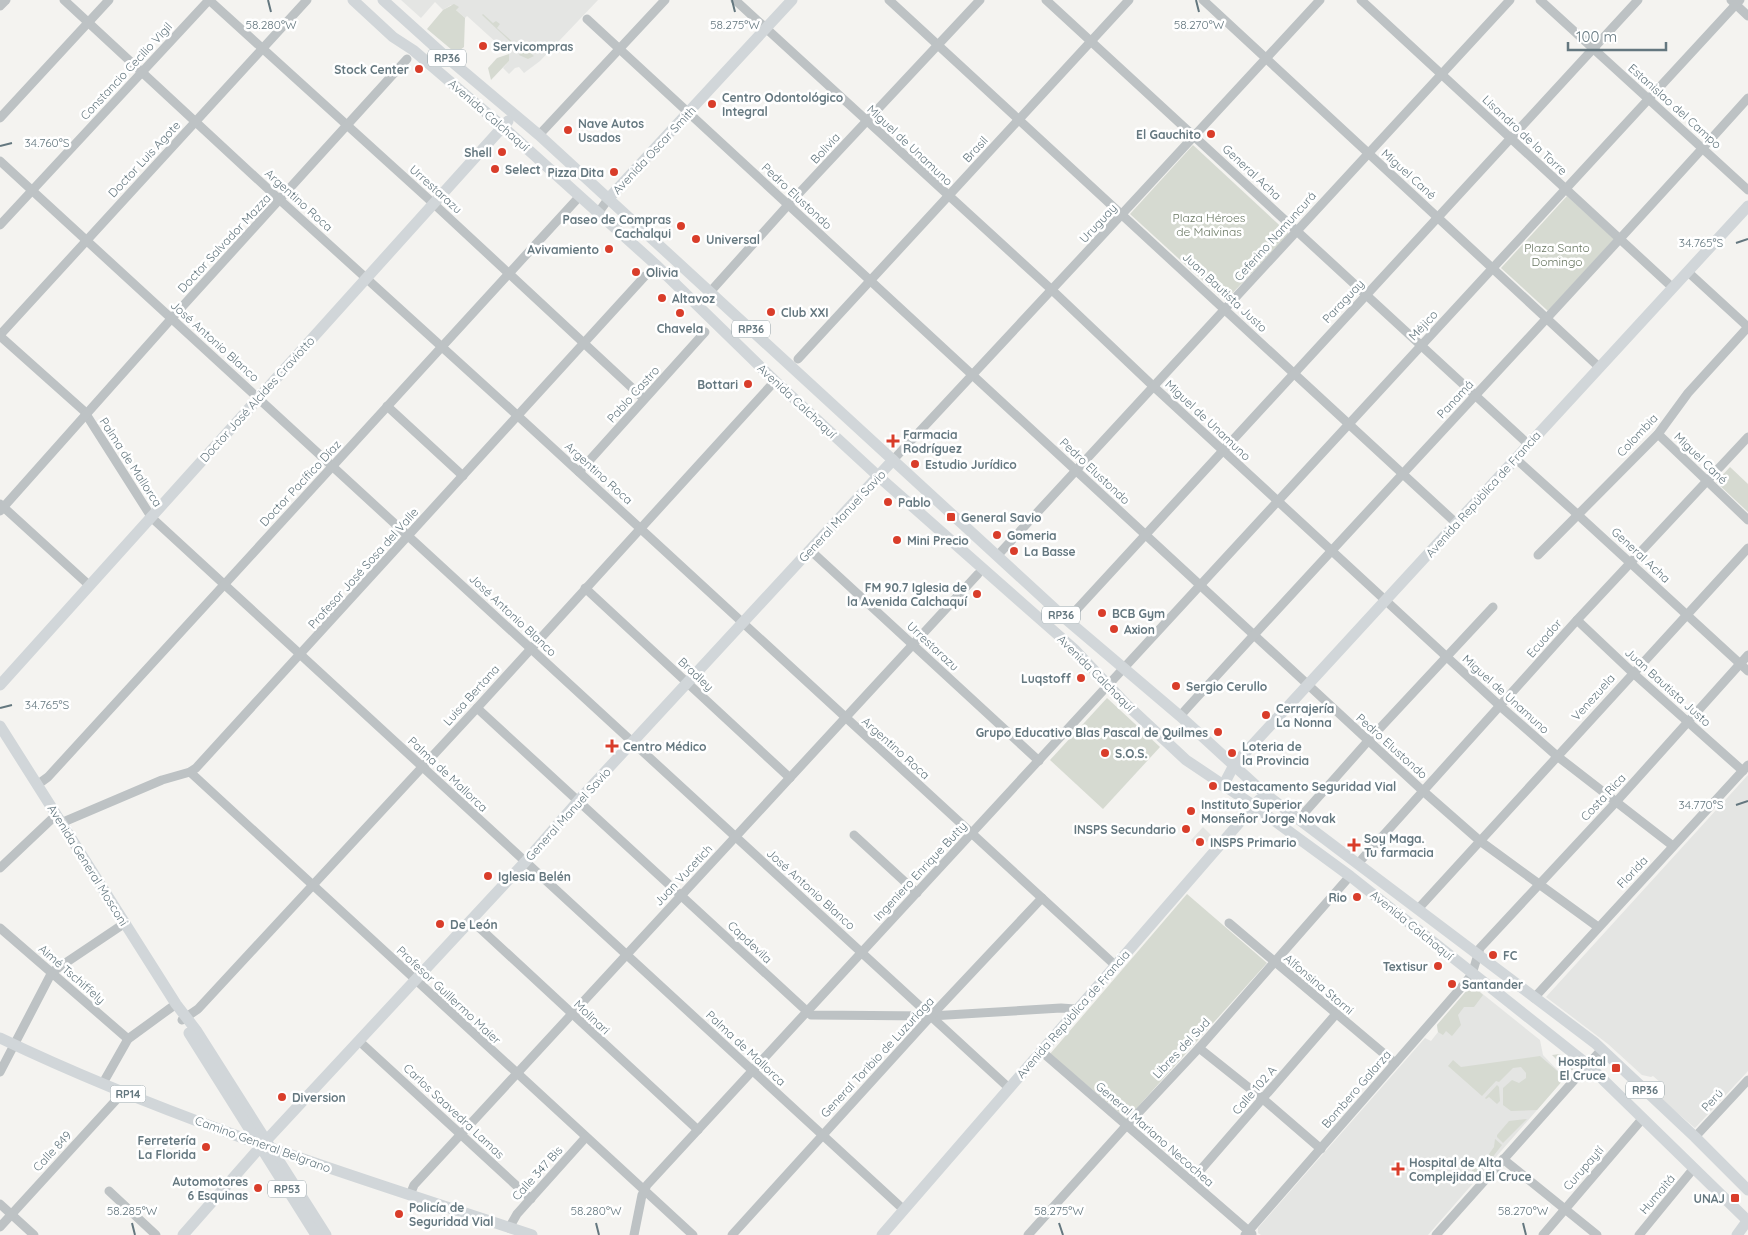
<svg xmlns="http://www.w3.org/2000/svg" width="1748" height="1235" font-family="Quicksand,sans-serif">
<rect width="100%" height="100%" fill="#f4f3f0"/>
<g fill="#e4e5e3">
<polygon points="401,0 598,0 540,61 524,73 519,67 515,68 509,74 503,68 509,61 509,54 467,16 465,18 451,5 443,10 435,2 421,18"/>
<polygon points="1748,775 1748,1071 1695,1128 1661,1099 1660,1082 1653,1076 1651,1077 1642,1075 1608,1044 1546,997"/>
<polygon points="1203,827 1212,836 1200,849 1191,840"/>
<polygon points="1474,987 1540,1040 1543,1055 1563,1076 1563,1080 1537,1110 1428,1235 1261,1235 1258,1233 1258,1228 1425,1038 1431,1041 1438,1032 1437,1025 1469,988"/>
</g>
<g fill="#d6dad1">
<polygon points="454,4 459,7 456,10 465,18 464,47 460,50 452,50 427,29 443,10"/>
<polygon points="483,14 493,23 496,21 500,24 497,28 524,52 527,50 534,56 528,59 519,55 521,52 482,15"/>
<polygon points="509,54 509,61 491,80 488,68 497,58"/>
<polygon points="1193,145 1289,234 1225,301 1130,214"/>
<polygon points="1567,196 1614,239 1548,311 1501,268"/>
<polygon points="1730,467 1748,484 1748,512 1716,482"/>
<polygon points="1107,698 1160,747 1103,809 1050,760"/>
<polygon points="1187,894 1267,963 1127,1119 1050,1054"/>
<polygon points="1474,987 1483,995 1474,1007 1464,1007 1458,1015 1461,1025 1452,1036 1446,1031 1443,1035 1438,1032 1437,1025 1469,988"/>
<polygon points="1560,1054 1572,1065 1573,1070 1567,1070 1552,1055"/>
<polygon points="1540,1056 1563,1076 1563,1080 1537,1110 1511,1111 1503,1105 1503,1088 1512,1080 1519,1083 1526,1078 1526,1073 1521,1067 1513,1068 1499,1082 1496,1081 1482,1096 1448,1066 1453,1060 1461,1067"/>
<polygon points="1497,1085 1499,1087 1500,1101 1497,1104 1489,1097 1486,1099 1485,1098"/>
<polygon points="1527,1119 1503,1143 1497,1137 1497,1135 1509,1121"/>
<polygon points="1495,1139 1502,1145 1473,1182 1472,1169 1474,1167 1476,1169 1479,1168 1494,1147"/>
</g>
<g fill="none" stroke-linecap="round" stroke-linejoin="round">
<g stroke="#bdc2c4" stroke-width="9">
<polyline points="64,0 280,200 518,416 1116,966"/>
<polyline points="209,0 434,204 644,399"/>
<polyline points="735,0 1052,290 1153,386 1500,706 1557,756 1673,846"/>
<polyline points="889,0 1456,523"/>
<polyline points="1046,0 1528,444"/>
<polyline points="1203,0 1599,367"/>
<polyline points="1361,0 1673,288"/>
<polyline points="1540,0 1748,190"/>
<polyline points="1731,0 1748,16"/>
<polyline points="0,6 6,0"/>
<polyline points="587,19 1423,791 1480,841 1598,927"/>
<polyline points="0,118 109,0"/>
<polyline points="539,135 665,0"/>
<polyline points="0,161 1009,1088"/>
<polyline points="598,213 609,198"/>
<polyline points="0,225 209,0"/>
<polyline points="1688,272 1748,327"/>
<polyline points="710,292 788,205 980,0"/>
<polyline points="0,335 307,0"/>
<polyline points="0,336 84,411 152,518 903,1209"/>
<polyline points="798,359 1129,0"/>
<polyline points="387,406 463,476"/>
<polyline points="1658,434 1748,520"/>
<polyline points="1516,459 1577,514 1748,671"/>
<path d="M893,460C1036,307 1178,154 1320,0"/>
<polyline points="579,472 705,332"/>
<polyline points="0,504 90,586"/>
<polyline points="0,511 171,319 407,59"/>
<polyline points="810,550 1039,761"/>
<polyline points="998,555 1510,0"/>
<polyline points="1538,555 1658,434 1688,393 1748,327"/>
<polyline points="585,588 790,778"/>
<polyline points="1067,620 1638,0"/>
<polyline points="1577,620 1633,673 1743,771"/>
<polyline points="477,708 811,1015 931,1016 1061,1008 1075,1009"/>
<path d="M1180,716C1368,509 1561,306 1748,98"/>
<polyline points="190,772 693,1235"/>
<polyline points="37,785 48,777 579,197"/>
<polyline points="1305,812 1368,741 1493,607"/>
<polyline points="61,823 162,780 190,772 196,768 645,276"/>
<polyline points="854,835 917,893"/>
<polyline points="1362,859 1577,620 1748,437"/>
<polyline points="0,868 56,815"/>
<polyline points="1418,909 1748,548"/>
<polyline points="471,920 698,1130"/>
<polyline points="1229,923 1395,1063"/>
<polyline points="0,928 128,1039"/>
<polyline points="1534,998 1748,765"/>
<polyline points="182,1020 198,1009 477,708 775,381"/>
<polyline points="359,1041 531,1199"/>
<polyline points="1199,1048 1263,1099 1321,1149"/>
<polyline points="1041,1051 1252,1234"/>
<polyline points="0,1072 52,972 125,923"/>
<polyline points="103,1083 128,1039 176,1004"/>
<polyline points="1695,1137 1748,1080"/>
<polyline points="1503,1159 1597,1235"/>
<polyline points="1191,1181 1336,1014"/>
<polyline points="109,1191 156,1235"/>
<polyline points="410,1195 414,1185 978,574"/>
<polyline points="0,1204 34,1235"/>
<polyline points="0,1227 117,1099 121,1091"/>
<polyline points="509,1228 517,1214 586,1137"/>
<polyline points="634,1235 642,1195 647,1185 1740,0"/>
<polyline points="732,1235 931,1016 1042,898"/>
<polyline points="1028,1235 1126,1126 1199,1048 1350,876"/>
<polyline points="1245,1235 1466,982 1472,974 1480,948 1616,802 1748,655"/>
<polyline points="1436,1235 1602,1049"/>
<polyline points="1543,1235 1643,1118"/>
<polyline points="1639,1235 1694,1168"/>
</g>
<g stroke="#d1d6d9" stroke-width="11">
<polyline points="353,0 393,37 413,50 503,127 655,264 775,381 878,476 1074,649 1126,704 1186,760 1253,805 1350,876 1587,1064 1748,1221"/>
<polyline points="383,0 444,55 539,135 1067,620 1180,716 1264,793 1595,1043 1695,1137 1748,1190"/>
<polyline points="609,198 792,0"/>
<polyline points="0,685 508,121"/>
<polyline points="0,726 176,1004 196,1030 326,1235"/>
<polyline points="1223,786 1234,765 1748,206"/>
<polyline points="189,1033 316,1235"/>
<path d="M0,1038C171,1120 353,1176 532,1235"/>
<polyline points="183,1235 262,1145 525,862 578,801 893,460"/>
<polyline points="882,1235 1259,800"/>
<polyline points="1737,1235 1748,1220"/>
</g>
</g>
<path fill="none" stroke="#64777f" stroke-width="2" d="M268,0L271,12M732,0L735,12M1196,0L1199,12M0,146L12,143M1736,243L1748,239M0,708L12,705M1736,805L1748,801M132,1223L135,1235M596,1223L599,1235M1059,1223L1063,1235M1523,1223L1526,1235"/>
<g fill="#d93d2a" stroke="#fff" stroke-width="2">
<circle cx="483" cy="46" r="5"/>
<circle cx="419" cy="69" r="5"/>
<circle cx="712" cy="104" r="5"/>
<circle cx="568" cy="130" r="5"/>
<circle cx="1211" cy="134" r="5"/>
<circle cx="502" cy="152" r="5"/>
<circle cx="495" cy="169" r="5"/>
<circle cx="614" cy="172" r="5"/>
<circle cx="681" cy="226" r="5"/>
<circle cx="696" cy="239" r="5"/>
<circle cx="609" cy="249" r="5"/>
<circle cx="636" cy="272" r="5"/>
<circle cx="662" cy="298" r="5"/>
<circle cx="771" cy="312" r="5"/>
<circle cx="680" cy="313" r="5"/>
<circle cx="748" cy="384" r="5"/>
<path d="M890.5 433.5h5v5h5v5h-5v5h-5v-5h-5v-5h5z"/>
<circle cx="915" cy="464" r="5"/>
<circle cx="888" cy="502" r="5"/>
<rect x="946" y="512" width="10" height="10" rx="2.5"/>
<circle cx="997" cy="535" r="5"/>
<circle cx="897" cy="540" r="5"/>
<circle cx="1014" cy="551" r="5"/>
<circle cx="977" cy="594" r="5"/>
<circle cx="1102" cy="613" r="5"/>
<circle cx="1114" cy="629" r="5"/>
<circle cx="1081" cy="678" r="5"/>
<circle cx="1176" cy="686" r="5"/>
<circle cx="1266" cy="715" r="5"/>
<circle cx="1218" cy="732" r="5"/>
<path d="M609.5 738.5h5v5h5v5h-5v5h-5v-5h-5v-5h5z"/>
<circle cx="1105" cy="753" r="5"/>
<circle cx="1232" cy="753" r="5"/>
<circle cx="1213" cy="786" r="5"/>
<circle cx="1191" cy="811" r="5"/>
<circle cx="1186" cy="829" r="5"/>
<circle cx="1200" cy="842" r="5"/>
<path d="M1351.5 837.5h5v5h5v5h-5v5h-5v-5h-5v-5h5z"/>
<circle cx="488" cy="876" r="5"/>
<circle cx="1357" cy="897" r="5"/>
<circle cx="440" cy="924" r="5"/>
<circle cx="1493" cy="955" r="5"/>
<circle cx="1438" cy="966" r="5"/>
<circle cx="1452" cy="984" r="5"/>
<rect x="1611" y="1063" width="10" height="10" rx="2.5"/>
<circle cx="282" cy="1097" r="5"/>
<circle cx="206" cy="1147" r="5"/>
<path d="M1395.5 1161.5h5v5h5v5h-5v5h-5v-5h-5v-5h5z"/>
<circle cx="258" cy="1188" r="5"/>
<rect x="1730" y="1193" width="10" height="10" rx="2.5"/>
<circle cx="399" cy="1214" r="5"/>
</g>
<g text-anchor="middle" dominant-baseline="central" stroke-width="5" stroke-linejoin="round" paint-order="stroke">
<g fill="#fff" stroke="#92a0a5" stroke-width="1">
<rect x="428" y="49.5" width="38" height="17" rx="4"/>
<rect x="732" y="320.5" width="38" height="17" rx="4"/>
<rect x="1042" y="606.5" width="38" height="17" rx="4"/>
<rect x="1626" y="1081.5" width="38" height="17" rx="4"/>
<rect x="110.5" y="1085.5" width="35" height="17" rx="4"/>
<rect x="268" y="1180.5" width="38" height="17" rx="4"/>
</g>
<g font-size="11" font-weight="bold" fill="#64777f">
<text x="447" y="58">RP36</text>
<text x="751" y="329">RP36</text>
<text x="1061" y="615">RP36</text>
<text x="1645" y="1090">RP36</text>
<text x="128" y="1094">RP14</text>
<text x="287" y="1189">RP53</text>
</g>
<g font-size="12" font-weight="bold" fill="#64777f" stroke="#fff" text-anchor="start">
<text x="493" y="46">Servicompras</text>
<text x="409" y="69" text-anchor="end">Stock Center</text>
<text x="722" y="97">Centro Odontológico<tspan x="722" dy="14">Integral</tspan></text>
<text x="578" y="123">Nave Autos<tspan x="578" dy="14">Usados</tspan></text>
<text x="1201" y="134" text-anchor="end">El Gauchito</text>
<text x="492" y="152" text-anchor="end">Shell</text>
<text x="505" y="169">Select</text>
<text x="604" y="172" text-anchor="end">Pizza Dita</text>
<text x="671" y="219" text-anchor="end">Paseo de Compras<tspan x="671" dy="14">Cachalqui</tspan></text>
<text x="706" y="239">Universal</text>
<text x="599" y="249" text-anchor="end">Avivamiento</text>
<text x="646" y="272">Olivia</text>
<text x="672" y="298">Altavoz</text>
<text x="781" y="312">Club XXI</text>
<text x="680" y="328" text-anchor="middle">Chavela</text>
<text x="738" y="384" text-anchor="end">Bottari</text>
<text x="903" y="434">Farmacia<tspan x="903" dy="14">Rodríguez</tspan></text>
<text x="925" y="464">Estudio Jurídico</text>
<text x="898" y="502">Pablo</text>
<text x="961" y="517">General Savio</text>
<text x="1007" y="535">Gomeria</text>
<text x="907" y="540">Mini Precio</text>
<text x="1024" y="551">La Basse</text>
<text x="967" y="587" text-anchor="end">FM 90.7 Iglesia de<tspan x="967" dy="14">la Avenida Calchaquí</tspan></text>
<text x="1112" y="613">BCB Gym</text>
<text x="1124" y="629">Axion</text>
<text x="1071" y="678" text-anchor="end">Luqstoff</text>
<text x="1186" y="686">Sergio Cerullo</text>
<text x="1276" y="708">Cerrajería<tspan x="1276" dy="14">La Nonna</tspan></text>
<text x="1208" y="732" text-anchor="end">Grupo Educativo Blas Pascal de Quilmes</text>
<text x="623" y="746">Centro Médico</text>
<text x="1242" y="746">Loteria de<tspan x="1242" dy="14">la Provincia</tspan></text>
<text x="1115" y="753">S.O.S.</text>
<text x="1223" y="786">Destacamento Seguridad Vial</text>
<text x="1201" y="804">Instituto Superior<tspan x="1201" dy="14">Monseñor Jorge Novak</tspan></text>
<text x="1176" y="829" text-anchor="end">INSPS Secundario</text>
<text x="1364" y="838">Soy Maga.<tspan x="1364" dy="14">Tu farmacia</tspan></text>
<text x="1210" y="842">INSPS Primario</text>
<text x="498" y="876">Iglesia Belén</text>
<text x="1347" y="897" text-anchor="end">Rio</text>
<text x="450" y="924">De León</text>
<text x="1503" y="955">FC</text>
<text x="1428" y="966" text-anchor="end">Textisur</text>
<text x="1462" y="984">Santander</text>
<text x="1606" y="1061" text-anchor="end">Hospital<tspan x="1606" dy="14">El Cruce</tspan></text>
<text x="292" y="1097">Diversion</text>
<text x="196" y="1140" text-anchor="end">Ferretería<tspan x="196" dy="14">La Florida</tspan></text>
<text x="1409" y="1162">Hospital de Alta<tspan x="1409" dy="14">Complejidad El Cruce</tspan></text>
<text x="248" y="1181" text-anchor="end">Automotores<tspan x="248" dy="14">6 Esquinas</tspan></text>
<text x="1725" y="1198" text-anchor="end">UNAJ</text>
<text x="409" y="1207">Policía de<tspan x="409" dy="14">Seguridad Vial</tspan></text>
</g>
<g font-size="12" fill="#64777f" stroke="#fff">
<text transform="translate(126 71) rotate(-47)">Constancio Cecilio Vigil</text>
<text transform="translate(1675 106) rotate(42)">Estanislao del Campo</text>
<text transform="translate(489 115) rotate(41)">Avenida Calchaquí</text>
<text transform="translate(1525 135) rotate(43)">Lisandro de la Torre</text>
<text transform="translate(910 145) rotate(43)">Miguel de Unamuno</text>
<text transform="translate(825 148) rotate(-47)">Bolivia</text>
<text transform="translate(975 149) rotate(-47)">Brasil</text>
<text transform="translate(654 150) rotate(-47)">Avenida Oscar Smith</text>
<text transform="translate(144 159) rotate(-47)">Doctor Luis Agote</text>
<text transform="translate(1252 172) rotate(43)">General Acha</text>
<text transform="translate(1409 174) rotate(42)">Miguel Cané</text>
<text transform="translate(436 189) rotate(42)">Urrestarazu</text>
<text transform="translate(797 196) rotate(43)">Pedro Elustondo</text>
<text transform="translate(299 200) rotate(42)">Argentino Roca</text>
<text transform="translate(1098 223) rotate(-47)">Uruguay</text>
<text transform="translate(1275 236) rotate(-48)">Ceferino Namuncurá</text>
<text transform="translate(224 243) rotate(-47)">Doctor Salvador Mazza</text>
<text transform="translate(1225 292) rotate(43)">Juan Bautista Justo</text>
<text transform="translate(1343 301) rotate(-47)">Paraguay</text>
<text transform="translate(1423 325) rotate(-47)">Méjico</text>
<text transform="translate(215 341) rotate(42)">José Antonio Blanco</text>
<text transform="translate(633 394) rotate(-48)">Pablo Castro</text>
<text transform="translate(257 399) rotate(-48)">Doctor José Alcides Craviotto</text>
<text transform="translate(1455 399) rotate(-47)">Panamá</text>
<text transform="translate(797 401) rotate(43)">Avenida Calchaquí</text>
<text transform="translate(1208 420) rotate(43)">Miguel de Unamuno</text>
<text transform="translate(1637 435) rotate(-47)">Colombia</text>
<text transform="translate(1701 458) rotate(44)">Miguel Cané</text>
<text transform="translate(131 462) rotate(57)">Palma de Mallorca</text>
<text transform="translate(1095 471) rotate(43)">Pedro Elustondo</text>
<text transform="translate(599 473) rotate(42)">Argentino Roca</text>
<text transform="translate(300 483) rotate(-47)">Doctor Pacífico Díaz</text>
<text transform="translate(1483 494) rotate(-48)">Avenida República de Francia</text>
<text transform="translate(842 516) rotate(-47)">General Manuel Savio</text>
<text transform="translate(1641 555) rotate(43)">General Acha</text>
<text transform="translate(363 568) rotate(-48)">Profesor José Sosa del Valle</text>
<text transform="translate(513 615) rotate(43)">José Antonio Blanco</text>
<text transform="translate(1544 638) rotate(-49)">Ecuador</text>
<text transform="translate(933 646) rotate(43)">Urrestarazu</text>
<text transform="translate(1096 673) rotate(45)">Avenida Calchaquí</text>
<text transform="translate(696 674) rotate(43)">Bradley</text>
<text transform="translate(1668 687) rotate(42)">Juan Bautista Justo</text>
<text transform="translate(1506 694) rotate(42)">Miguel de Unamuno</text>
<text transform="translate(471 695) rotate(-48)">Luisa Bertana</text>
<text transform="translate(1593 697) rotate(-48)">Venezuela</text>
<text transform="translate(1392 746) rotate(42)">Pedro Elustondo</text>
<text transform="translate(896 748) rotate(42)">Argentino Roca</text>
<text transform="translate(448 774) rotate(43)">Palma de Mallorca</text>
<text transform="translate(1603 797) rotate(-47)">Costa Rica</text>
<text transform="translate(568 814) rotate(-48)">General Manuel Savio</text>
<text transform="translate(88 865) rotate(58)">Avenida General Mosconi</text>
<text transform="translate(920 871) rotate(-47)">Ingeniero Enrique Butty</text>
<text transform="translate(1632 872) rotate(-47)">Florida</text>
<text transform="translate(683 875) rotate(-47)">Juan Vucetich</text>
<text transform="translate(811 889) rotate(42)">José Antonio Blanco</text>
<text transform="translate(1412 925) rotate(39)">Avenida Calchaquí</text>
<text transform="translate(750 942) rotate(43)">Capdevila</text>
<text transform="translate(72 974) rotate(41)">Aimé Tschiffely</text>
<text transform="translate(1319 984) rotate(40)">Alfonsina Storni</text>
<text transform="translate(449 995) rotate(43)">Profesor Guillermo Maier</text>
<text transform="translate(1073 1014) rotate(-49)">Avenida República de Francia</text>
<text transform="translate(592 1017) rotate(43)">Molinari</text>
<text transform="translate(746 1048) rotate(43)">Palma de Mallorca</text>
<text transform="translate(1181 1048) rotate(-47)">Libres del Sud</text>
<text transform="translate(877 1057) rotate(-47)">General Toribio de Luzuriaga</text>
<text transform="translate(1356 1089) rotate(-49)">Bombero Galarza</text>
<text transform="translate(1254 1090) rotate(-49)">Calle 102 A</text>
<text transform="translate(1712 1100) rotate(-47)">Perú</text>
<text transform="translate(454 1111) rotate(43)">Carlos Saavedra Lamas</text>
<text transform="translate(1155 1134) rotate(41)">General Mariano Necochea</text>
<text transform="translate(263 1144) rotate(20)">Camino General Belgrano</text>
<text transform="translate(52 1151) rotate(-47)">Calle 849</text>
<text transform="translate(1583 1168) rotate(-49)">Curupaytí</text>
<text transform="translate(537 1173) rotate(-48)">Calle 347 Bis</text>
<text transform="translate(1657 1194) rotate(-50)">Humaitá</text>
</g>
<g font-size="12" fill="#697762" stroke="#fff">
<text x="1209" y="217">Plaza Héroes<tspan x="1209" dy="14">de Malvinas</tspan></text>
<text x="1557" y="247">Plaza Santo<tspan x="1557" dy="14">Domingo</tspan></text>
</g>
</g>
<g font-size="12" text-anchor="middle" fill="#64777f" stroke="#fff" stroke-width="5" stroke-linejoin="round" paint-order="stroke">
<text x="271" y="29">58.280°W</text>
<text x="735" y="29">58.275°W</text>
<text x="1199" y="29">58.270°W</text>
<text x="47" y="147">34.760°S</text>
<text x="1701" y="247">34.765°S</text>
<text x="47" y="709">34.765°S</text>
<text x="1701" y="809">34.770°S</text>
<text x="132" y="1215">58.285°W</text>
<text x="596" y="1215">58.280°W</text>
<text x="1059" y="1215">58.275°W</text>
<text x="1523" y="1215">58.270°W</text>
</g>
<path d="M1568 42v8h98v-8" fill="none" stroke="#64777f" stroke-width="2.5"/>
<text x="1576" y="42" font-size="15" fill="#64777f" stroke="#ffffff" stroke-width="4" paint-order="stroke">100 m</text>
</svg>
